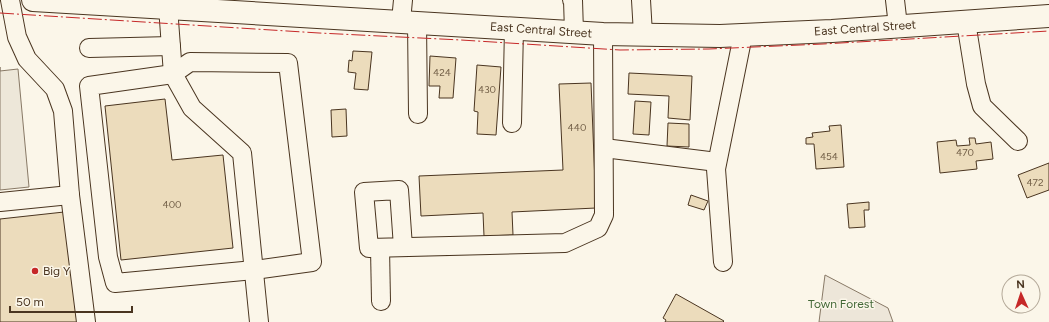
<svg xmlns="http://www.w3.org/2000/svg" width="1049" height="322" font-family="Figtree,sans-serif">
<rect width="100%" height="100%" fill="#fbf6e9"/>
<polygon fill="#ede6d9" stroke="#887966" points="825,275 888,308 893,322 819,322"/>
<polygon fill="#ede7d9" stroke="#887966" points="0,67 0,71 18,69 29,187 0,190"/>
<g fill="#ecdcbc" stroke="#4a3520">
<polygon points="353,51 372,52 368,90 354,89 356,73 348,72 349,60 352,61"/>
<polygon points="430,56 456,58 453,98 439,98 440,86 429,86"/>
<polygon points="477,65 501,67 496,135 477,134 478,112 474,111"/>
<polygon points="629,73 692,76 690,120 668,118 669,96 628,94"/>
<polygon points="591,83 596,208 512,212 513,235 484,236 483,213 421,216 419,176 563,170 559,84"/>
<polygon points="165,99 172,160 223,155 233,248 121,260 105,106"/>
<polygon points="635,101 651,102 649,135 633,134"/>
<polygon points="346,109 347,136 332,137 331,110"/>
<polygon points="668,123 689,124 689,147 667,146"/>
<polygon points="841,125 844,167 816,169 814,144 806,144 806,138 813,137 812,133 830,131 829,126"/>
<polygon points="969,138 975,138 976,144 991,142 993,159 976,161 977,169 940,173 937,142 956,140 957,146 970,145"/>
<polygon points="1049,163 1049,190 1027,198 1018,175"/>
<polygon points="691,195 708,201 704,210 688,205"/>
<polygon points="869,202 869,210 864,210 865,227 849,228 847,204"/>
<polygon points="64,212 77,322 0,322 0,219"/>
<polygon points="676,294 724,321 723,322 665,322 666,320 663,318"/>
</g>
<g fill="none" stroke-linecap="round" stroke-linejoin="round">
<g stroke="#4a3520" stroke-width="20">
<g id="minor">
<polyline points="10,0 17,37 27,59 55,89 63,111 70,195 86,322"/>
<polyline points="572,0 573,0 574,32"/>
<polyline points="641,0 643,34"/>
<polyline points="895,0 898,26"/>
<polyline points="168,7 173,74 192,108 242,153 259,322"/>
<polyline points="401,21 403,0"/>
<polyline points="417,22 418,114"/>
<polyline points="966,22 976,84 982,106 1018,141"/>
<polyline points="89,48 171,46"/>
<polygon points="190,62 288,63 312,262 254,270 115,283 108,257 89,86 173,74"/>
<polyline points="512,123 514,28"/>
<polyline points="604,148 717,162"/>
<polyline points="0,202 70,195"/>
<polyline points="403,247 399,190 364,192 369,248 565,243 598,228 604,215 603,34"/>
<polyline points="380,248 381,301"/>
<polyline points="723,262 716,169 743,35"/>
</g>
</g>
<g stroke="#4a3520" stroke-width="24">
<polyline id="major" points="33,0 603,34 720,36 832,31 1049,16"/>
</g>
<use href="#minor" stroke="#fbf6e9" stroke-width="18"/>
<use href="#major" stroke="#fbf6e9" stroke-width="22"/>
<polyline stroke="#c62828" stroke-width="1" stroke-dasharray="14 3 2 3" stroke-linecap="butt" points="0,13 319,33 461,40 620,50 709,49 823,44 1049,31"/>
</g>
<circle fill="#c62828" stroke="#fbf6e9" stroke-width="1.5" cx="35" cy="271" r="4"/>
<g text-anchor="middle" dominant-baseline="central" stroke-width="3" stroke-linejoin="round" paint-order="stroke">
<g font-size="10" fill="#725f47">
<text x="442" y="72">424</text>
<text x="487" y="89">430</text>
<text x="577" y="127">440</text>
<text x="965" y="152">470</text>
<text x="829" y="156">454</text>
<text x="1035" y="182">472</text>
<text x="172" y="204">400</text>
</g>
<g font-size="12" fill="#4a3520" stroke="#fbf6e9">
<text transform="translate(865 28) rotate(-4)">East Central Street</text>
<text transform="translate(541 30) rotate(4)">East Central Street</text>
</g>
<g font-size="12" fill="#4a3520" stroke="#fbf6e9" text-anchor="start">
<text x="43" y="271">Big Y</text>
</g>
<g font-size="12" fill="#436837" stroke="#fbf6e9">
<text x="841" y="304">Town Forest</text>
</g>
</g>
<g transform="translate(1021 294) rotate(357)"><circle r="19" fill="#fbf6e9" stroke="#b4a999"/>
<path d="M0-3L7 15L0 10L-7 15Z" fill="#c62828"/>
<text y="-6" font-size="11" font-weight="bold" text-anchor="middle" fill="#4a3520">N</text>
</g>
<path d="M10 306v6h122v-6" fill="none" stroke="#4a3520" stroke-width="2"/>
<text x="16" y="306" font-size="12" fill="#4a3520" stroke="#fbf6e9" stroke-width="3" paint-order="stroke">50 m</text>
</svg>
